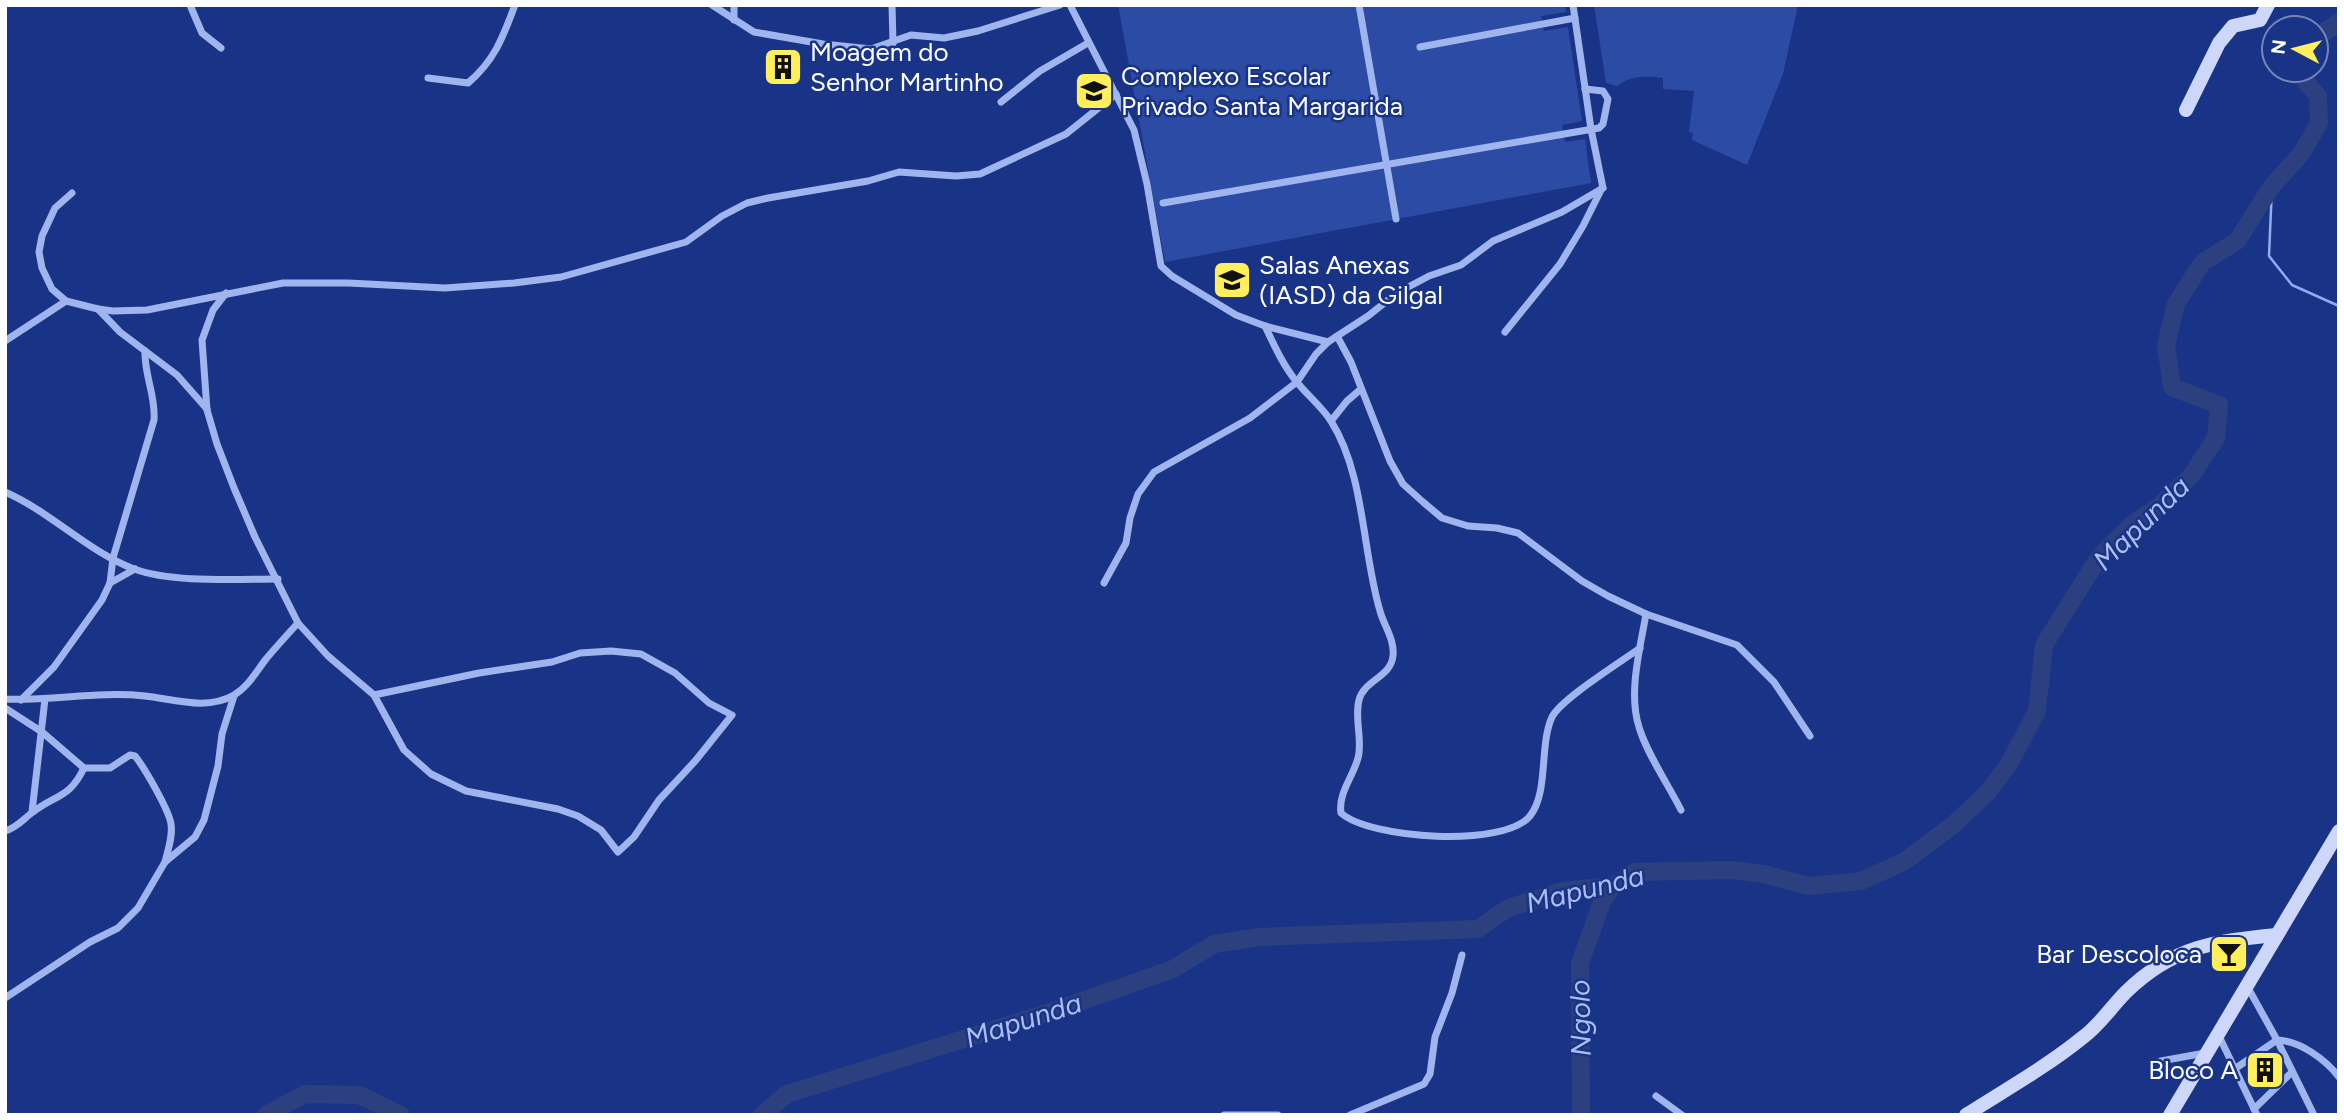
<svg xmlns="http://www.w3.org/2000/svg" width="2344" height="1120" font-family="Figtree,sans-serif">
<rect width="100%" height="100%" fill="#193487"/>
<g fill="#2b4ba5">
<polygon points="1118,5 1565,5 1566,12 1541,16 1544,31 1568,27 1582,121 1562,125 1565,142 1585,139 1591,183 1165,262"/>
<path d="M1594,5H1798L1783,74L1747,165L1692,140L1693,133L1689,132L1694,91L1663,89V78C1644,76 1632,75 1617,86L1606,83Z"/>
</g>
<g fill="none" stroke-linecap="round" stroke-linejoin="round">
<polyline stroke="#92acef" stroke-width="2.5" points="2272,186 2269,256 2292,285 2339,306"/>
<g stroke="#2c407f" stroke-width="18">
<polyline points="2316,38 2339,22"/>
<polyline points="266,1115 305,1094 359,1095 401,1115"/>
<polyline points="762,1115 787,1094 1057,1010 1173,969 1214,944 1259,937 1478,929 1508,908 1562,891 1613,886 1635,872 1732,870 1764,874 1808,886 1861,881 1905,861 1953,825 1987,793 2009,764 2037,711 2044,645 2100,556 2132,524 2158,507 2191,476 2216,438 2219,405 2172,387 2166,345 2176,304 2202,263 2237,241 2272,186 2301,154 2319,123 2318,96 2306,82 2303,70"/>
<polyline points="1581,1115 1580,963 1602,902 1613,886"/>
</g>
<g stroke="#a0b4ed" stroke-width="7">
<polyline points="190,5 202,33 221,48"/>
<polyline points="712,5 754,32 823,44 871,49 911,35 944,38 978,31 1060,5"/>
<polyline points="734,5 734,20"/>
<polyline points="892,5 893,43"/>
<polyline points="1070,5 1134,130 1147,184 1161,266 1172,276 1236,315 1265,326 1328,342"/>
<polyline points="1359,5 1396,219"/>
<polyline points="1573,5 1591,129 1603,188"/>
<polyline points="1420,47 1575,18"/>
<path d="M428,78L468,83C495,60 503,37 515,5"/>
<polyline points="1001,102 1040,71 1088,43"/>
<polyline points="72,193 55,208 42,236 39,252 42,268 52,289 66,301 98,309 113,311 147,310 283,283 348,283 445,288 514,283 561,277 686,242 722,216 747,203 768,198 868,181 899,172 956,176 980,174 1066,134 1116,94"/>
<polyline points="1163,203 1599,128 1603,124 1608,99 1603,91 1585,89"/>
<polyline points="226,293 213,310 202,340 207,410 217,444 234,488 255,537 298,623 328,656 374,695 404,750 431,774 466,791 558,809 578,816 601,830 618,852 634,837 659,800 696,760 732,715 709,703 675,673 641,654 611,651 580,653 552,662 479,673 374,695"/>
<polyline points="98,309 120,332 177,375 207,409"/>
<path d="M1265,326C1274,345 1283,365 1296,381C1307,395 1322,407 1331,421C1365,475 1362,551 1380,611C1384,626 1395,640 1393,656C1391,677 1364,680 1359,700C1354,719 1363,740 1358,758C1353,777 1338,793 1341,813C1370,839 1504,848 1530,816C1549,792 1539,745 1552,717C1561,699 1621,662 1640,648"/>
<polyline points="1505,332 1560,264 1583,226 1602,188"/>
<polyline points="1337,336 1351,362 1390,461 1403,484 1423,502 1442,518 1468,526 1497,528 1518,533 1582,581 1608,596 1646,614 1737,645 1774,682 1810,736"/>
<polyline points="5,341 66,301"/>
<polyline points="1331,421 1347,401 1361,389"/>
<path d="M5,492C51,512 87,551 134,569C172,583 236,579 278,579"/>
<polyline points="110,583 135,569"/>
<polyline points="1104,583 1126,543 1130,518 1138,494 1154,472 1250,418 1297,382 1316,354 1328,342 1368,316 1397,293 1429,276 1461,265 1493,241 1562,212 1603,188"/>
<path d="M1646,614C1640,649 1628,693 1639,727C1646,752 1669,786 1681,810"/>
<path d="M5,699C52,701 98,691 145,696C173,699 207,711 234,695C248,687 256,672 266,659C276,647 287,635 298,623"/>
<path d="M21,700L54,667L102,600L110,583L113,558L154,420C156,396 144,375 145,351"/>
<path d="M5,708L42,732L84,768H110L130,755L135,756C144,767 169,810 171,824C173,837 168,849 165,862"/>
<polyline points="32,812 45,699"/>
<path d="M5,831C18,827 23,819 33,812C56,794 69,799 84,768"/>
<polyline points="5,998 90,942 118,928 138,908 165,862 195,837 204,820 218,766 222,734 234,696"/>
<polyline points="2218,1034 2257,1115"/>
<polyline points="2161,1061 2205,1053"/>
<polyline points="2236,1068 2277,1040 2247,986"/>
<polyline points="1656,1096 1682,1115"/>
<polyline points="2254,1109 2292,1072"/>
<polyline points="1224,1115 1278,1115"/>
<polyline points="1350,1115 1424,1084 1430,1074 1435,1037 1452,993 1462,955"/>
<path d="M2314,1115L2277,1040C2300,1041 2325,1059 2339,1077"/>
</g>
<g stroke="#cdd7f9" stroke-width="14">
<polyline points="2186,110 2219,43 2233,26 2260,20 2268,5"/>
<path d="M1966,1115C2005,1090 2046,1067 2082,1038C2100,1025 2111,1007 2126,992C2173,946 2216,941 2277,935"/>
<polyline points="2170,1115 2339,831"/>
</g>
</g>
<defs>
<g id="building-square" transform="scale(2.0125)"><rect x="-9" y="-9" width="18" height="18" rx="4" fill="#ffef5c" stroke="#193487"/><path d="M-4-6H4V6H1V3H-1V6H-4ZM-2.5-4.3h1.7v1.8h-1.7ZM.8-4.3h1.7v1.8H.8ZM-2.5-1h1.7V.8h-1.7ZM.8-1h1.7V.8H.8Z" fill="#111"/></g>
<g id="school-square" transform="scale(2.0125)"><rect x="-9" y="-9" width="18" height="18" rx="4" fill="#ffef5c" stroke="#193487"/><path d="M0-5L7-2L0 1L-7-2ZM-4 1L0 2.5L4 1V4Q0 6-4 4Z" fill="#111"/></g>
<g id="bar-square" transform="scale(2.0125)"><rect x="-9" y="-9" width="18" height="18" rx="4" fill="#ffef5c" stroke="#193487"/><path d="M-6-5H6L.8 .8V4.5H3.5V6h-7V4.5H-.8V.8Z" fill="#111"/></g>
</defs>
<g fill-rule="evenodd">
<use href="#building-square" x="783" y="67"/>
<use href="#school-square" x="1094" y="91"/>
<use href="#school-square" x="1232" y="280"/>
<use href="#bar-square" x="2229" y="954"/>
<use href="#building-square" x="2265" y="1070"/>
</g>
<g text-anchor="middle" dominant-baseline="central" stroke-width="5" stroke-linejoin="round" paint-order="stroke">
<g font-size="26" fill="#fff" stroke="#193487" text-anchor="start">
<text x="810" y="52">Moagem do<tspan x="810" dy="30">Senhor Martinho</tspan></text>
<text x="1121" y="76">Complexo Escolar<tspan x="1121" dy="30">Privado Santa Margarida</tspan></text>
<text x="1259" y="265">Salas Anexas<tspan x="1259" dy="30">(IASD) da Gilgal</tspan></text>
<text x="2202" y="954" text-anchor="end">Bar Descoloca</text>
<text x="2238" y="1070" text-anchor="end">Bloco A</text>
</g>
<g font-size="28" font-style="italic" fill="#acbff4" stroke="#193487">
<text transform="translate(2141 523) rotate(-44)">Mapunda</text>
<text transform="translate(1585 889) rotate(-14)">Mapunda</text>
<text transform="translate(1580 1018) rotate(-91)">Ngolo</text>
<text transform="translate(1023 1020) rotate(-18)">Mapunda</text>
</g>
</g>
<rect width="2344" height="1120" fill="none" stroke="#ffffff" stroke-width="14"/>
<g transform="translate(2295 49) rotate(277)"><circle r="33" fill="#193487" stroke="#7585b7" stroke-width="2"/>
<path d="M0-5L12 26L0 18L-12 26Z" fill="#ffef5c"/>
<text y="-10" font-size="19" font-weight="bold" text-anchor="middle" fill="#ffffff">N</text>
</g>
</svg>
